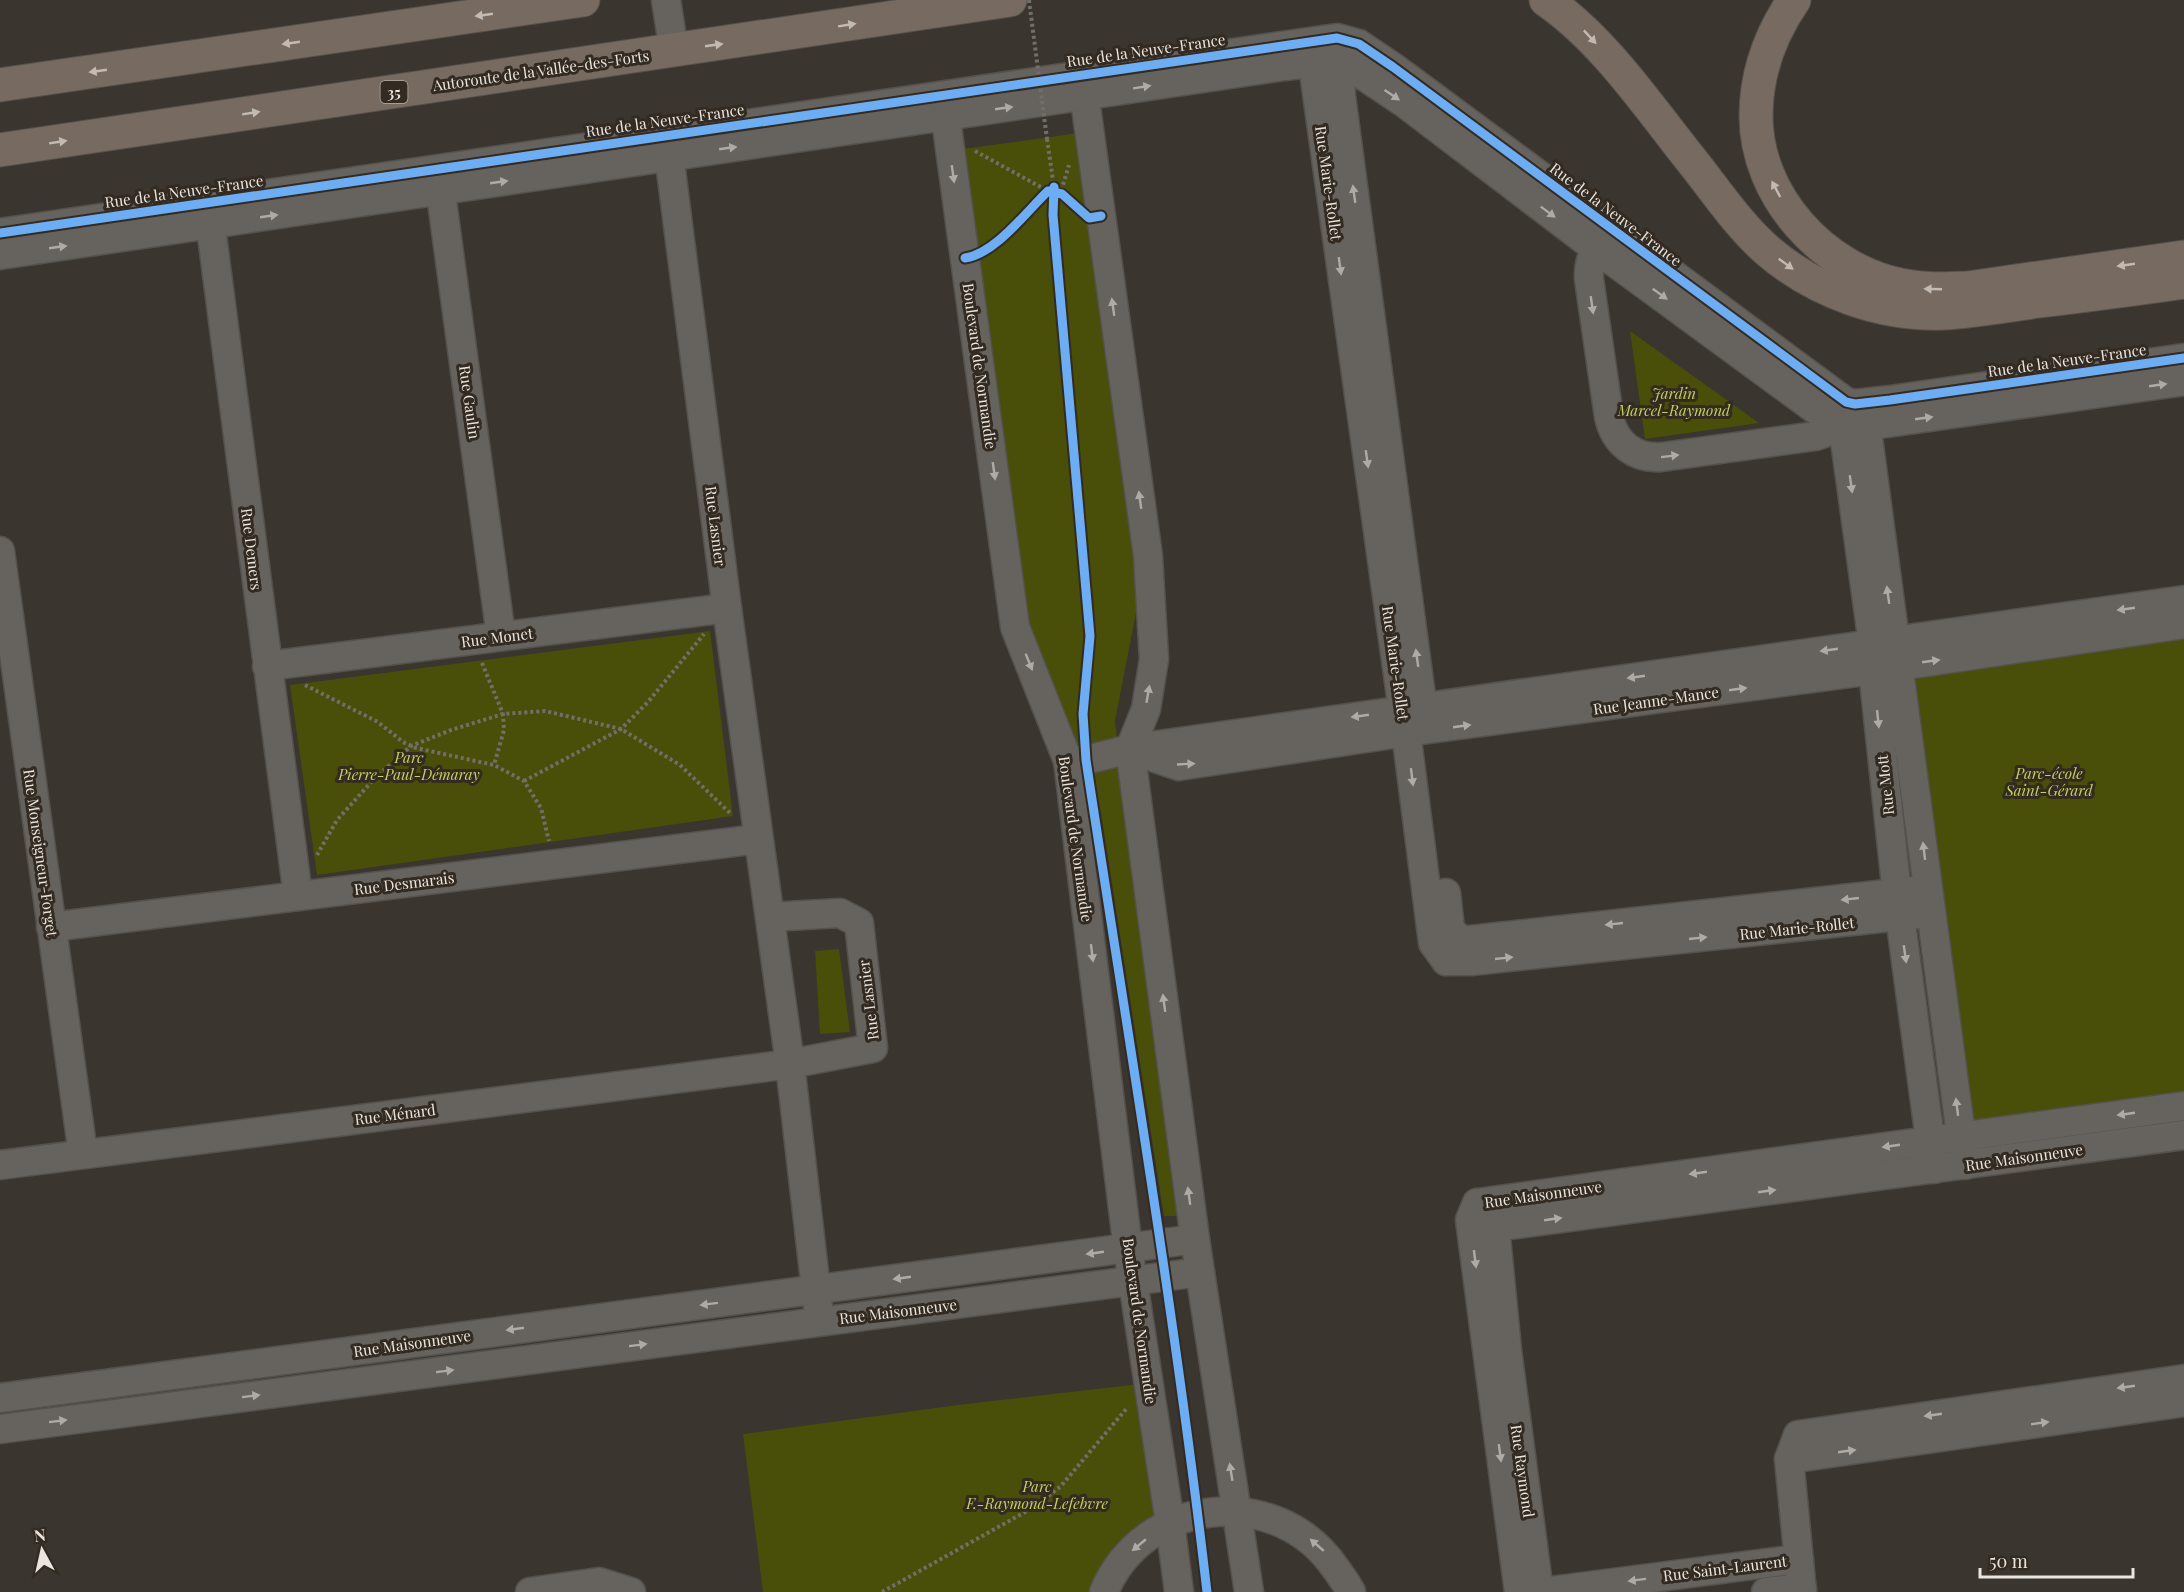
<svg xmlns="http://www.w3.org/2000/svg" width="2184" height="1592" font-family="'Playfair Display',serif">
<rect width="100%" height="100%" fill="#3a352f"/>
<g fill="#494e09">
<polygon points="1079,133 1140,592 1115,721 1127,832 1192,1216 1164,1216 1101,813 1027,622 963,149"/>
<polygon points="1630,331 1759,423 1645,439"/>
<polygon points="2184,625 2184,1106 1961,1137 1900,668"/>
<polygon points="710,631 733,816 317,875 290,685"/>
<polygon points="839,949 850,1032 820,1034 815,951"/>
<polygon points="1149,1383 1169,1520 1099,1592 763,1592 743,1434 958,1405"/>
</g>
<g fill="none" stroke-linecap="round" stroke-linejoin="round">
<g stroke="#55514c" stroke-width="31">
<g id="minor">
<polyline points="666,0 674,51"/>
<polyline points="1310,43 1406,732 1433,943 1446,961"/>
<polyline points="1347,49 1340,76 1341,96 1425,726"/>
<polyline points="1082,78 1148,556 1154,659 1146,709 1130,749 1195,1239 1249,1592"/>
<polyline points="943,97 1015,627 1068,761 1128,1249 1170,1523 1179,1592"/>
<polyline points="667,139 727,608 790,1064 818,1307"/>
<polyline points="438,172 501,636"/>
<polyline points="208,205 298,896"/>
<polyline points="0,233 1337,38 1359,44 1393,67 1846,402 1855,404 1890,400 2184,358"/>
<path d="M1606,234C1595,249 1588,260 1589,279L1609,417C1615,444 1635,459 1662,457L1816,436L1843,426"/>
<polyline points="0,255 1285,66 1327,61 1342,65 1364,76 1403,102 1595,248 1827,418 1843,426 1866,426 2184,381"/>
<polyline points="1845,407 1843,426 1873,644 1873,670 1897,894 1934,1169"/>
<polyline points="1864,408 1965,1165"/>
<polyline points="0,551 83,1154"/>
<polyline points="267,666 727,608"/>
<polyline points="1135,751 1179,766 1406,732 1873,670 2184,624"/>
<polyline points="1068,761 1086,760 1130,749 2184,600"/>
<polyline points="1446,893 1450,929 1461,941"/>
<polyline points="51,927 758,839"/>
<polyline points="1451,955 1461,941 1914,891"/>
<polyline points="1446,961 1471,961 1919,914"/>
<polyline points="0,1165 790,1064 873,1048 859,923 840,913 770,917"/>
<polyline points="1477,1203 2184,1106"/>
<polyline points="1477,1203 1470,1220 1519,1592"/>
<polyline points="1495,1227 2184,1135"/>
<polyline points="1495,1227 1507,1350 1539,1592"/>
<polyline points="0,1398 1195,1239"/>
<polyline points="0,1429 1200,1272"/>
<polyline points="1789,1459 2184,1402"/>
<polyline points="530,1592 599,1582 631,1592"/>
<path d="M1104,1592C1144,1496 1278,1483 1336,1569C1341,1576 1347,1584 1351,1592"/>
<polyline points="1543,1592 1799,1559"/>
<polyline points="1766,1592 1802,1588"/>
<polyline points="1802,1592 1789,1459 1798,1435 2184,1379"/>
</g>
</g>
<g stroke="#55514c" stroke-width="35">
<g id="highway">
<path d="M1546,0C1604,40 1648,106 1692,161C1716,191 1739,226 1768,251C1816,292 1882,316 1945,313C1976,311 2008,305 2040,301C2088,295 2136,289 2184,282"/>
<path d="M1794,0C1770,35 1756,73 1756,116C1756,196 1823,269 1900,285C1922,290 1945,289 1968,288L2184,257"/>
<polyline points="0,85 583,0"/>
<polyline points="0,150 1010,0"/>
</g>
</g>
<g stroke="#726f6a" stroke-width="4" stroke-dasharray="3 3" stroke-linecap="butt">
<polyline points="1047,139 1054,187"/>
<polyline points="975,151 1048,191"/>
<polyline points="1054,191 1062,188 1069,165"/>
<polyline points="482,663 503,714 504,730 494,765"/>
<polyline points="305,685 378,722 403,742 416,748 494,765 524,781 541,808 549,841"/>
<polyline points="524,781 621,729 648,702 704,634"/>
<polyline points="317,855 337,820 375,778 411,746 451,730 503,714 545,711 621,729 680,765 731,814"/>
<polyline points="882,1592 1034,1507 1061,1486 1127,1408"/>
</g>
<use href="#minor" stroke="#66625e" stroke-width="28"/>
<use href="#highway" stroke="#776b61" stroke-width="33"/>
<polyline stroke="#726f6a" stroke-width="4" stroke-dasharray="3 3" stroke-linecap="butt" points="1029,0 1047,139"/>
<g stroke="#332b21" stroke-width="13">
<g id="cycleway">
<path d="M1054,187L1053,215L1090,636L1083,714L1086,760C1128,1037 1175,1314 1207,1592"/>
<polyline points="0,233 1337,38 1359,44 1393,67 1846,402 1855,404 1890,400 2184,358"/>
<path d="M965,258C995,254 1026,212 1048,191L1062,194L1089,218L1101,216"/>
</g>
</g>
<use href="#cycleway" stroke="#6dadf4" stroke-width="9"/>
</g>
<defs><path id="oneway-solid" d="M-6-.8H1V-3.2L6.5 0L1 3.2V.8H-6Z" transform="scale(1.5)"/></defs>
<g fill="#c2bab3">
<use href="#oneway-solid" transform="translate(484 15) rotate(172)"/>
<use href="#oneway-solid" transform="translate(847 25) rotate(-9)"/>
<use href="#oneway-solid" transform="translate(1590 37) rotate(47)"/>
<use href="#oneway-solid" transform="translate(291 43) rotate(172)"/>
<use href="#oneway-solid" transform="translate(714 45) rotate(-8)"/>
<use href="#oneway-solid" transform="translate(98 71) rotate(172)"/>
<use href="#oneway-solid" transform="translate(251 113) rotate(-9)"/>
<use href="#oneway-solid" transform="translate(58 142) rotate(-9)"/>
<use href="#oneway-solid" transform="translate(1776 189) rotate(-118)"/>
<use href="#oneway-solid" transform="translate(1786 264) rotate(36)"/>
<use href="#oneway-solid" transform="translate(2126 265) rotate(172)"/>
<use href="#oneway-solid" transform="translate(1933 289) rotate(-178)"/>
</g>
<g fill="#afaaa5">
<use href="#oneway-solid" transform="translate(1142 87) rotate(-9)"/>
<use href="#oneway-solid" transform="translate(1392 95) rotate(34)"/>
<use href="#oneway-solid" transform="translate(1004 108) rotate(-8)"/>
<use href="#oneway-solid" transform="translate(728 148) rotate(-8)"/>
<use href="#oneway-solid" transform="translate(953 174) rotate(82)"/>
<use href="#oneway-solid" transform="translate(499 182) rotate(-8)"/>
<use href="#oneway-solid" transform="translate(1354 194) rotate(-98)"/>
<use href="#oneway-solid" transform="translate(1548 212) rotate(37)"/>
<use href="#oneway-solid" transform="translate(269 216) rotate(-8)"/>
<use href="#oneway-solid" transform="translate(58 247) rotate(-8)"/>
<use href="#oneway-solid" transform="translate(1340 266) rotate(82)"/>
<use href="#oneway-solid" transform="translate(1660 294) rotate(36)"/>
<use href="#oneway-solid" transform="translate(1592 305) rotate(82)"/>
<use href="#oneway-solid" transform="translate(1113 307) rotate(-98)"/>
<use href="#oneway-solid" transform="translate(2158 385) rotate(-8)"/>
<use href="#oneway-solid" transform="translate(1924 418) rotate(-8)"/>
<use href="#oneway-solid" transform="translate(1670 456) rotate(-7)"/>
<use href="#oneway-solid" transform="translate(1367 459) rotate(82)"/>
<use href="#oneway-solid" transform="translate(994 471) rotate(82)"/>
<use href="#oneway-solid" transform="translate(1851 484) rotate(82)"/>
<use href="#oneway-solid" transform="translate(1140 500) rotate(-98)"/>
<use href="#oneway-solid" transform="translate(1888 595) rotate(-98)"/>
<use href="#oneway-solid" transform="translate(2126 609) rotate(172)"/>
<use href="#oneway-solid" transform="translate(1829 650) rotate(172)"/>
<use href="#oneway-solid" transform="translate(1417 658) rotate(-98)"/>
<use href="#oneway-solid" transform="translate(1931 661) rotate(-8)"/>
<use href="#oneway-solid" transform="translate(1029 662) rotate(68)"/>
<use href="#oneway-solid" transform="translate(1636 677) rotate(172)"/>
<use href="#oneway-solid" transform="translate(1738 689) rotate(-8)"/>
<use href="#oneway-solid" transform="translate(1148 694) rotate(-80)"/>
<use href="#oneway-solid" transform="translate(1360 716) rotate(172)"/>
<use href="#oneway-solid" transform="translate(1878 719) rotate(84)"/>
<use href="#oneway-solid" transform="translate(1462 726) rotate(-8)"/>
<use href="#oneway-solid" transform="translate(1186 764) rotate(-3)"/>
<use href="#oneway-solid" transform="translate(1412 777) rotate(83)"/>
<use href="#oneway-solid" transform="translate(1924 851) rotate(-97)"/>
<use href="#oneway-solid" transform="translate(1850 899) rotate(174)"/>
<use href="#oneway-solid" transform="translate(1614 924) rotate(174)"/>
<use href="#oneway-solid" transform="translate(1698 938) rotate(-6)"/>
<use href="#oneway-solid" transform="translate(1092 953) rotate(83)"/>
<use href="#oneway-solid" transform="translate(1905 954) rotate(82)"/>
<use href="#oneway-solid" transform="translate(1504 958) rotate(-6)"/>
<use href="#oneway-solid" transform="translate(1164 1003) rotate(-98)"/>
<use href="#oneway-solid" transform="translate(1957 1107) rotate(-97)"/>
<use href="#oneway-solid" transform="translate(2126 1114) rotate(172)"/>
<use href="#oneway-solid" transform="translate(1891 1146) rotate(172)"/>
<use href="#oneway-solid" transform="translate(1698 1173) rotate(172)"/>
<use href="#oneway-solid" transform="translate(1767 1191) rotate(-8)"/>
<use href="#oneway-solid" transform="translate(1189 1196) rotate(-98)"/>
<use href="#oneway-solid" transform="translate(1553 1219) rotate(-8)"/>
<use href="#oneway-solid" transform="translate(1095 1253) rotate(172)"/>
<use href="#oneway-solid" transform="translate(1475 1259) rotate(83)"/>
<use href="#oneway-solid" transform="translate(902 1278) rotate(172)"/>
<use href="#oneway-solid" transform="translate(709 1304) rotate(173)"/>
<use href="#oneway-solid" transform="translate(515 1329) rotate(172)"/>
<use href="#oneway-solid" transform="translate(638 1345) rotate(-7)"/>
<use href="#oneway-solid" transform="translate(445 1371) rotate(-7)"/>
<use href="#oneway-solid" transform="translate(2126 1387) rotate(172)"/>
<use href="#oneway-solid" transform="translate(251 1396) rotate(-7)"/>
<use href="#oneway-solid" transform="translate(1933 1415) rotate(172)"/>
<use href="#oneway-solid" transform="translate(58 1421) rotate(-7)"/>
<use href="#oneway-solid" transform="translate(2040 1423) rotate(-8)"/>
<use href="#oneway-solid" transform="translate(1847 1451) rotate(-8)"/>
<use href="#oneway-solid" transform="translate(1500 1453) rotate(82)"/>
<use href="#oneway-solid" transform="translate(1231 1472) rotate(-99)"/>
<use href="#oneway-solid" transform="translate(1139 1545) rotate(140)"/>
<use href="#oneway-solid" transform="translate(1317 1545) rotate(-139)"/>
<use href="#oneway-solid" transform="translate(1637 1580) rotate(173)"/>
</g>
<g text-anchor="middle" dominant-baseline="central" stroke-width="6" stroke-linejoin="round" paint-order="stroke">
<rect fill="#332b21" stroke="#b4ada6" stroke-width="1.5" x="380.5" y="81" width="27" height="22" rx="4.5"/>
<g font-size="14" font-weight="bold" fill="#ebe5df">
<text x="394" y="92">35</text>
</g>
<g font-size="15" fill="#ebe5df" stroke="#332b21">
<text transform="translate(1146 50) rotate(-8)">Rue de la Neuve-France</text>
<text transform="translate(541 70) rotate(-8)">Autoroute de la Vallée-des-Forts</text>
<text transform="translate(665 120) rotate(-8)">Rue de la Neuve-France</text>
<text transform="translate(1329 183) rotate(82)">Rue Marie-Rollet</text>
<text transform="translate(184 191) rotate(-8)">Rue de la Neuve-France</text>
<text transform="translate(1616 214) rotate(37)">Rue de la Neuve-France</text>
<text transform="translate(2067 360) rotate(-8)">Rue de la Neuve-France</text>
<text transform="translate(980 366) rotate(82)">Boulevard de Normandie</text>
<text transform="translate(470 402) rotate(82)">Rue Gaulin</text>
<text transform="translate(716 526) rotate(83)">Rue Lasnier</text>
<text transform="translate(252 549) rotate(83)">Rue Demers</text>
<text transform="translate(497 637) rotate(-7)">Rue Monet</text>
<text transform="translate(1396 663) rotate(82)">Rue Marie-Rollet</text>
<text transform="translate(1656 700) rotate(-8)">Rue Jeanne-Mance</text>
<text transform="translate(1885 785) rotate(-96)">Rue Mott</text>
<text transform="translate(1076 839) rotate(82)">Boulevard de Normandie</text>
<text transform="translate(41 853) rotate(82)">Rue Monseigneur-Forget</text>
<text transform="translate(404 883) rotate(-7)">Rue Desmarais</text>
<text transform="translate(1797 928) rotate(-6)">Rue Marie-Rollet</text>
<text transform="translate(868 1000) rotate(-97)">Rue Lasnier</text>
<text transform="translate(395 1114) rotate(-7)">Rue Ménard</text>
<text transform="translate(2024 1157) rotate(-8)">Rue Maisonneuve</text>
<text transform="translate(1543 1194) rotate(-8)">Rue Maisonneuve</text>
<text transform="translate(898 1311) rotate(-7)">Rue Maisonneuve</text>
<text transform="translate(1140 1321) rotate(82)">Boulevard de Normandie</text>
<text transform="translate(412 1343) rotate(-8)">Rue Maisonneuve</text>
<text transform="translate(1523 1471) rotate(82)">Rue Raymond</text>
<text transform="translate(1725 1568) rotate(-7)">Rue Saint-Laurent</text>
</g>
<g font-size="15" font-style="italic" fill="#c3d25b" stroke="#332b21">
<text x="1674" y="393">Jardin<tspan x="1674" dy="17">Marcel-Raymond</tspan></text>
<text x="409" y="757">Parc<tspan x="409" dy="17">Pierre-Paul-Démaray</tspan></text>
<text x="2049" y="773">Parc-école<tspan x="2049" dy="17">Saint-Gérard</tspan></text>
<text x="1037" y="1486">Parc<tspan x="1037" dy="17">F.-Raymond-Lefebvre</tspan></text>
</g>
</g>
<g transform="translate(42 1550) rotate(352)" stroke="#332b21" stroke-width="4.5" paint-order="stroke">
<path d="M0-4.5L10 22L0 15L-10 22Z" fill="#ebe5df"/>
<text y="-9" font-size="16" font-weight="bold" text-anchor="middle" fill="#ebe5df">N</text>
</g>
<path d="M1980 1568v9h153v-9" fill="none" stroke="#ebe5df" stroke-width="3"/>
<text x="1989" y="1568" font-size="18" fill="#ebe5df" stroke="#332b21" stroke-width="4.5" paint-order="stroke">50 m</text>
</svg>
